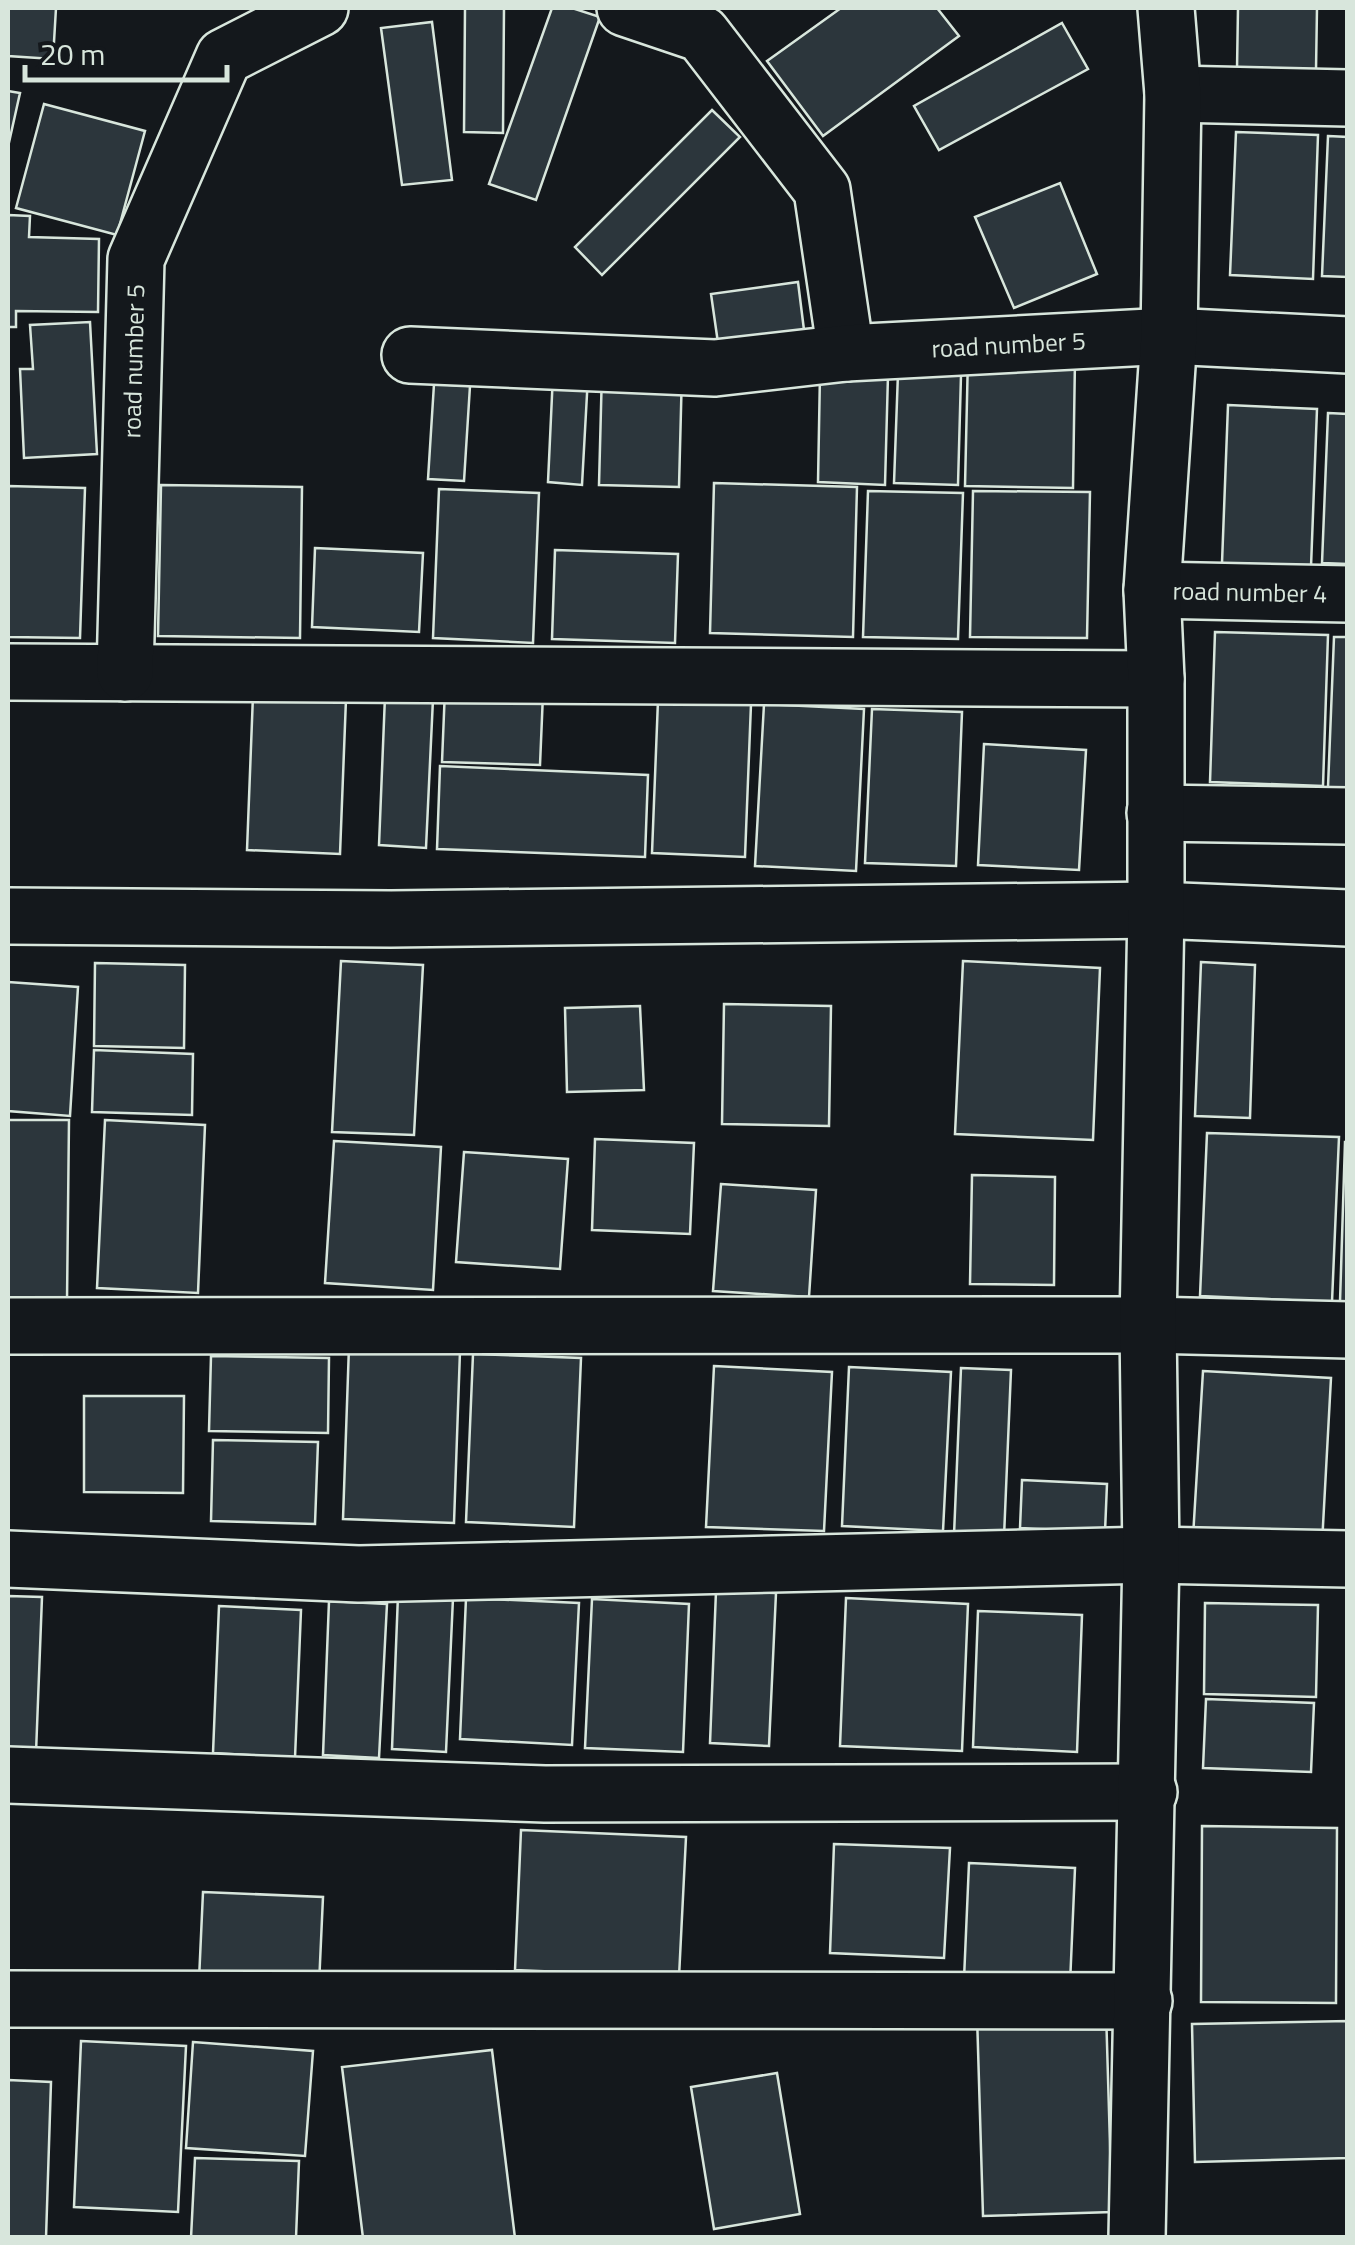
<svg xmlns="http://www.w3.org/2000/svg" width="1355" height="2245" font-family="'Titillium Web',sans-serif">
<rect width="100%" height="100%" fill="#14181c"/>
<g fill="#2c363c" stroke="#d8e6dc" stroke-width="2.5">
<polygon points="8,8 56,8 53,59 8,56"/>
<polygon points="465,8 504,8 503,133 464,132"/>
<polygon points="552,8 572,8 600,17 536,200 489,184"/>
<polygon points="841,8 937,8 959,36 823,136 767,61"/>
<polygon points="1238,8 1317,8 1316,70 1237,69"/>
<polygon points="432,22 452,180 402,185 381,28"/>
<polygon points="1062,23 1088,69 939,150 914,106"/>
<polygon points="8,91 20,93 8,147"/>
<polygon points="44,104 145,131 117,235 16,208"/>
<polygon points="712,110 740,137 602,275 575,247"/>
<polygon points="1236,132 1318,135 1313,279 1230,275"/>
<polygon points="1328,136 1348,137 1348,277 1322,276"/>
<polygon points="1060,183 1097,274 1014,308 975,217"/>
<polygon points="8,215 30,216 29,237 99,239 98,312 16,311 16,327 8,327"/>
<polygon points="798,282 806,346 720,357 711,294"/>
<polygon points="90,322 97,454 24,458 20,369 33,369 30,325"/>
<polygon points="968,356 1075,359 1073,488 965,486"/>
<polygon points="602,370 682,371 679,487 599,485"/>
<polygon points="898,373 961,375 958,485 894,483"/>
<polygon points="553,374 588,376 582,485 548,482"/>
<polygon points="820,374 888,375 885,485 818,482"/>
<polygon points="434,384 470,386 464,481 428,479"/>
<polygon points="1228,405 1317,409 1311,567 1222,563"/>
<polygon points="1328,413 1348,414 1348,564 1322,563"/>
<polygon points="714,483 857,487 853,637 710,633"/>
<polygon points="161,485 302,487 300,638 158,636"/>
<polygon points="8,486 85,488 80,638 8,637"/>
<polygon points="439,489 539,493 533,643 433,638"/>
<polygon points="868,491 963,493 958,639 863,637"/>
<polygon points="973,491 1090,492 1087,638 970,637"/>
<polygon points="315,548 423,553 419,632 312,627"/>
<polygon points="555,550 678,554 675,643 552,639"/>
<polygon points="1215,632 1328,635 1323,786 1210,782"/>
<polygon points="1334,637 1348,637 1348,788 1328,787"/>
<polygon points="445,689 543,694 540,765 442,762"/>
<polygon points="253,695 346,699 340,854 247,850"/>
<polygon points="385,696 433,699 426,848 379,845"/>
<polygon points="658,700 751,704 745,857 652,853"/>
<polygon points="764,704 864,709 856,871 755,866"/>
<polygon points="872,709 962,712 956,866 865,863"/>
<polygon points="984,744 1086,750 1079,870 978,865"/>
<polygon points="440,766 648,775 645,857 437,849"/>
<polygon points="341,961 423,965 414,1135 332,1132"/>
<polygon points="963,961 1100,968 1093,1140 955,1134"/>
<polygon points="1201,962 1255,965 1250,1118 1195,1116"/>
<polygon points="95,963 185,965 184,1048 94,1046"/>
<polygon points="8,982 78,987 70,1116 8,1111"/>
<polygon points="724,1004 831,1006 829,1126 722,1124"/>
<polygon points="640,1006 644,1090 567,1092 565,1008"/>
<polygon points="94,1050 193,1054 192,1115 92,1112"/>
<polygon points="8,1120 69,1120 67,1301 8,1300"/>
<polygon points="105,1120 205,1125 198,1293 97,1288"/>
<polygon points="1207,1133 1339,1137 1332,1302 1200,1296"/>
<polygon points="595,1139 694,1143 690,1234 592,1230"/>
<polygon points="334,1141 441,1147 433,1290 325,1283"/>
<polygon points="1345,1142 1348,1142 1348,1302 1340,1302"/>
<polygon points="464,1152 568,1159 560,1269 456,1262"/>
<polygon points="972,1175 1055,1177 1054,1285 970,1284"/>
<polygon points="721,1184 816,1190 809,1297 713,1291"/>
<polygon points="349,1346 460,1351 454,1523 343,1519"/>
<polygon points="473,1354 581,1358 574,1527 466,1522"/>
<polygon points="211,1356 329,1358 328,1433 209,1431"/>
<polygon points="714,1366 832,1372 824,1531 706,1527"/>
<polygon points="849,1367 951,1372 943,1531 842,1526"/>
<polygon points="961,1368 1011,1370 1004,1537 954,1535"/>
<polygon points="1203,1371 1331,1378 1322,1544 1193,1537"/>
<polygon points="84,1396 184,1396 183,1493 84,1492"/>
<polygon points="213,1440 318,1442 315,1524 211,1521"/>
<polygon points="1022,1480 1107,1484 1105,1532 1020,1528"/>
<polygon points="716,1591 776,1593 769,1746 710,1743"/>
<polygon points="398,1595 453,1598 446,1752 392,1749"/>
<polygon points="8,1596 42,1597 36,1753 8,1752"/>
<polygon points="466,1598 579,1603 572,1745 460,1739"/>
<polygon points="846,1598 968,1604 962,1751 840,1746"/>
<polygon points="592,1599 689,1604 683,1752 585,1748"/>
<polygon points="329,1601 387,1604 379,1758 323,1755"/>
<polygon points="1205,1603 1318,1605 1316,1697 1204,1694"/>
<polygon points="219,1606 301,1610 295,1758 213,1753"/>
<polygon points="978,1611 1082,1615 1077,1752 973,1747"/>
<polygon points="1206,1699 1314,1703 1311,1772 1203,1768"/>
<polygon points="1202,1826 1337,1828 1336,2003 1201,2002"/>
<polygon points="521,1830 686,1837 679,1977 515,1970"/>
<polygon points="834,1844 950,1848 944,1958 830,1953"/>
<polygon points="969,1863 1075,1868 1070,1984 964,1979"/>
<polygon points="203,1892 323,1897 319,1985 199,1980"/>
<polygon points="1106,2010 1112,2212 983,2216 977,2015"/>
<polygon points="1348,2021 1348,2158 1195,2162 1192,2024"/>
<polygon points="81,2041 186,2046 178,2212 74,2207"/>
<polygon points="193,2042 313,2051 305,2156 186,2148"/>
<polygon points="492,2050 515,2238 363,2238 342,2067"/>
<polygon points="777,2073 800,2214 714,2229 691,2087"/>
<polygon points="8,2080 51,2082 46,2238 8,2238"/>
<polygon points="195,2158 299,2161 296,2238 191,2238"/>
</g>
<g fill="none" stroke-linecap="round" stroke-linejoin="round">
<g stroke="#d8e6dc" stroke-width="60">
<g id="minor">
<polyline points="625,8 702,34 822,190 846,353"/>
<polyline points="1173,94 1348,98"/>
<path id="s1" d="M410,355L715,368L846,353L1169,336L1348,345"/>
<path id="s2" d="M1152,590L1348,594"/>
<polyline points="8,672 1156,679"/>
<path id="s3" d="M125,673L136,259L224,57L320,8"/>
<polyline points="1155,813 1348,816"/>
<polyline points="8,916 391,919 1156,910 1348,918"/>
<polyline points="8,1326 1148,1325 1348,1330"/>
<polyline points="8,1559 359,1574 1151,1555 1348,1559"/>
<polyline points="8,1775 545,1794 1149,1792"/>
<polyline points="8,1999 1144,2001"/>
<polyline points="1137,2238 1151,1555 1148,1325 1156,910 1156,679 1152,590 1169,336 1173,94 1166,8"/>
</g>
</g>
<use href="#minor" stroke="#14181c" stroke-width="55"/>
</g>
<g text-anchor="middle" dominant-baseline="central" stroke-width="8" stroke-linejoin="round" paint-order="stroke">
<g font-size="25" fill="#d8e6dc" stroke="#14181c">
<text stroke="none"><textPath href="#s1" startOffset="600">road number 5</textPath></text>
<text stroke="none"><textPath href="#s3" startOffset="312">road number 5</textPath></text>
<text stroke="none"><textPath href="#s2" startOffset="98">road number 4</textPath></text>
</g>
</g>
<rect width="1355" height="2245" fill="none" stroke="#d8e6dc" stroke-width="20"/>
<path d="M25 65v15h202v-15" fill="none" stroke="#d8e6dc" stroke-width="5"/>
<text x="40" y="65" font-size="30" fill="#d8e6dc" stroke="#14181c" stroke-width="8" paint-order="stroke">20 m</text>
</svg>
